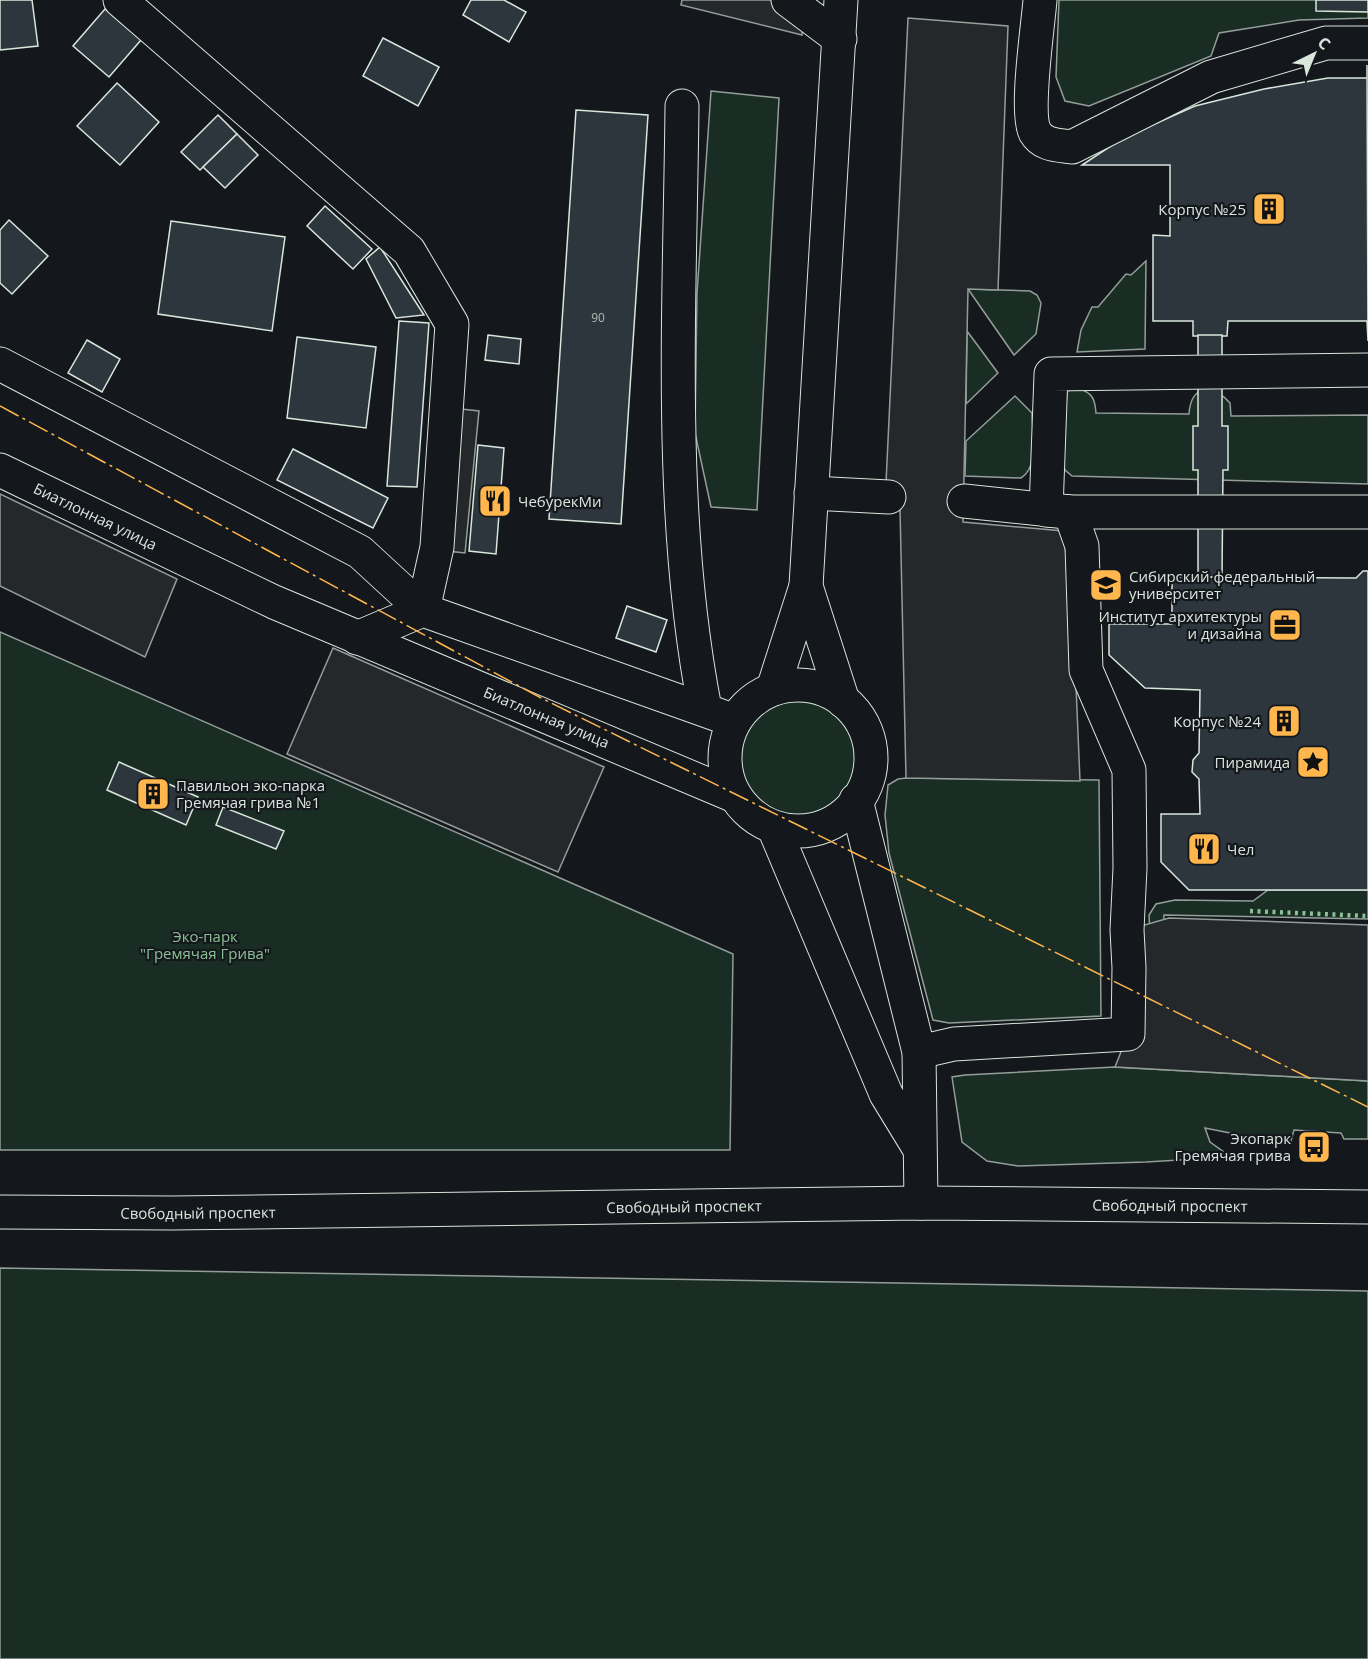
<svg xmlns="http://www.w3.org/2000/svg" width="1368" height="1659" font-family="'Open Sans',sans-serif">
<rect width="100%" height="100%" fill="#14181c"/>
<g fill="#1a2d24" stroke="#939e99" stroke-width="1.5">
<polygon points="1059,0 1368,0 1368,18 1299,20 1219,33 1211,56 1089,106 1065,101 1056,77"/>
<polygon points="711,91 779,98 757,510 711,507 695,433 697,293"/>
<polygon points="1146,261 1145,349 1077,352 1081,330 1092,307 1098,307 1126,274 1131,275"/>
<polygon points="968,289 1030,291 1037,295 1041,303 1036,334 1014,355"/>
<polygon points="967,331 998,373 966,404"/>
<path d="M1078,388C1092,393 1095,398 1096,413L1189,414C1191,385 1212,383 1230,403L1231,416L1368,415V484L1072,476L1065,470L1062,462L1067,391Z"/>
<path d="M1015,396L1032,413C1032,433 1040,466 1021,478L965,476L966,441Z"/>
<polygon points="0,632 733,954 730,1150 0,1150"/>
<circle cx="798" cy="759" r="58"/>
<polygon points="906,778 1099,780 1101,1016 949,1023 933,1020 889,853 885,815 888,785 898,779"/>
<polygon points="1268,890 1368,890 1368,919 1164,915 1163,936 1150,935 1149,915 1156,904 1175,900 1253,901"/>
<polygon points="1115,1067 1368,1081 1368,1139 1344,1139 1341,1133 1294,1130 1291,1141 1245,1136 1205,1128 1210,1142 1231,1157 1146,1162 1018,1166 987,1161 962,1142 952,1077 965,1075"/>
<polygon points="0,1268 1368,1291 1368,1659 0,1659"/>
</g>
<g fill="#24282b" stroke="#939e99" stroke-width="1.5">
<polygon points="682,0 805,0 802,35 681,5"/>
<polygon points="908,18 1008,26 998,290 968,289 963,522 1064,531 1076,686 1080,781 906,778 900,509 889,497 886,483"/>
<polygon points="461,409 479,411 465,553 447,551"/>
<polygon points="0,494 177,579 145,657 0,586"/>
<polygon points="333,648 604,767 558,872 287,754"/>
<polygon points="1169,918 1368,925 1368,1081 1115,1067 1128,1034 1127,930"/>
</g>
<g fill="#2c363c" stroke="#d8e6dc" stroke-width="1.5">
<polygon points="0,0 32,0 38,46 0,50"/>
<polygon points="471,0 504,0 526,12 509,42 463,15"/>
<polygon points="1316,0 1368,0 1368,12 1316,11"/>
<polygon points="105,9 141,40 109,77 73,46"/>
<polygon points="383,38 439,67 418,106 363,76"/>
<polygon points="1367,65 1368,341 1367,321 1228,321 1227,336 1193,336 1193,321 1153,321 1153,235 1170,236 1170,165 1082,165 1123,138 1195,106 1264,89 1328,78 1367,78"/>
<polygon points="117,83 159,122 120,165 77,126"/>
<polygon points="576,110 648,115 621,524 549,519"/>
<polygon points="218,115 237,134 200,170 181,152"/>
<polygon points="237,134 258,155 225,188 203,167"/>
<polygon points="325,206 372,249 353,269 307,226"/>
<polygon points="9,220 48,256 12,294 0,283 0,230"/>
<polygon points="171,221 285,237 272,331 158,314"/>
<polygon points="380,247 424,315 396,318 366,259"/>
<polygon points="399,321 429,323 417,487 387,486"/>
<polygon points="488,335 521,339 519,364 485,360"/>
<polygon points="1198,335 1222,335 1222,426 1228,426 1228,470 1223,470 1222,577 1198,577 1198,470 1193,470 1193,426 1198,426"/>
<polygon points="297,337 376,347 366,428 287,418"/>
<polygon points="87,340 120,359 102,392 68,373"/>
<polygon points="478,445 504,448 496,554 469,551"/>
<polygon points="293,449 388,498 373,528 277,480"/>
<polygon points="1363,571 1368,571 1368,890 1189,890 1161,862 1161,814 1200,814 1199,779 1192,772 1193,760 1199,753 1200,690 1145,688 1109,655 1109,624 1172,624 1172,577 1356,578"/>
<polygon points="627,606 667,620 656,652 616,638"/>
<polygon points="119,762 198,797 186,825 107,790"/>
<polygon points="223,807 284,831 276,849 216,825"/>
</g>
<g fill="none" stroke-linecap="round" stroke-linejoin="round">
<g stroke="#d8e6dc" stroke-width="35">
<g id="minor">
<polyline points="120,0 409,251 452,324 437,547 423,610"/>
<polyline points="788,0 840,39"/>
<path d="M1040,0C1038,26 1025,112 1035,132C1043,146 1059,145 1072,147L1211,77L1326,43H1368"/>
<path d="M682,106C680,305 667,514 705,709"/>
<polyline points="0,364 360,552 423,610"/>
<path id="s1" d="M0,470L274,602L735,796"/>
<polyline points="811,493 889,497"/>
<polyline points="964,501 1070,512 1368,512"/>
<polyline points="806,586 841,0"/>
<polyline points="357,638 423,610 721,716"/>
<circle cx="798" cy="758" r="73"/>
<polyline points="773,689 806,586 843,701"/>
<polyline points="856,800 919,1052 921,1203"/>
<polyline points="774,828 886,1094 919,1148"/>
<polyline points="919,1052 954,1044 1128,1034 1129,968 1127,930 1130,868 1129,770 1086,670 1082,546 1070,512 1046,510 1051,374 1368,370"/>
</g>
</g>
<g stroke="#d8e6dc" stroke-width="35">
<g id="major">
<path id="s2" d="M0,1212L172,1213L921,1203L1368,1207"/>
</g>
</g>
<use href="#minor" stroke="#14181c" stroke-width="33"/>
<use href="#major" stroke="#14181c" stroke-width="33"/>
<polyline stroke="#8ac095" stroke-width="4.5" stroke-dasharray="3 4.5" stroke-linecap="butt" points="1250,911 1368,916"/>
<polyline stroke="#ffb74d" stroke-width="1.5" stroke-dasharray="21 4.5 3 4.5" stroke-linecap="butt" points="0,406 545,700 1368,1107"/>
</g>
<defs>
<g id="building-square" transform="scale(1.725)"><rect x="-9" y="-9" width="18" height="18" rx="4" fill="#ffb74d" stroke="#14181c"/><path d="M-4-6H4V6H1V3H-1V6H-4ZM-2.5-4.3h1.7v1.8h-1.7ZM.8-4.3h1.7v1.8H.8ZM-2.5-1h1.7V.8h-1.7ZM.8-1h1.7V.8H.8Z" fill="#111"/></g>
<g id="restaurant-square" transform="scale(1.725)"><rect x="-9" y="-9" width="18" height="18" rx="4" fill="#ffb74d" stroke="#14181c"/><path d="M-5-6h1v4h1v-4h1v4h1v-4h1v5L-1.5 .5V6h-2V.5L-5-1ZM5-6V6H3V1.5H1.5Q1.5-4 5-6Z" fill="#111"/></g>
<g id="university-square" transform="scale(1.725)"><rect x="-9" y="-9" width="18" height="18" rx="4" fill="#ffb74d" stroke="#14181c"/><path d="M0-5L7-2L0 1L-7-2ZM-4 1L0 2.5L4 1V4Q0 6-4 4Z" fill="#111"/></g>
<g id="office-square" transform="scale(1.725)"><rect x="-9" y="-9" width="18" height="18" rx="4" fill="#ffb74d" stroke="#14181c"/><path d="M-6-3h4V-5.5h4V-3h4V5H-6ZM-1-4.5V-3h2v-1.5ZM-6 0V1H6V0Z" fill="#111"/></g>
<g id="sight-square" transform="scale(1.725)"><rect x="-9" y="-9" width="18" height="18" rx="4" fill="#ffb74d" stroke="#14181c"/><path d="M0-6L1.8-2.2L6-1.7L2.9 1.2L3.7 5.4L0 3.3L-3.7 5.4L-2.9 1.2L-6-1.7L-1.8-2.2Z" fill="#111"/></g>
<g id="bus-square" transform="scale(1.725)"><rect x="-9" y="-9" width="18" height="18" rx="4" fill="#ffb74d" stroke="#14181c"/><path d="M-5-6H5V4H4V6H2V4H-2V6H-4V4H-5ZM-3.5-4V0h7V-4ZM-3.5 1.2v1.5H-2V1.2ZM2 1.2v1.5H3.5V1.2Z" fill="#111"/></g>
</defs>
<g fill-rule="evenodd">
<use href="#building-square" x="1269" y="209"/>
<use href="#restaurant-square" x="495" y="501"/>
<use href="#university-square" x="1106" y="585"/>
<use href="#office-square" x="1285" y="625"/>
<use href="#building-square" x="1284" y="721"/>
<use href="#sight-square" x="1313" y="762"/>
<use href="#building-square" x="153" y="794"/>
<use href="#restaurant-square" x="1204" y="849"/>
<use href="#bus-square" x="1314" y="1147"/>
</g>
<g text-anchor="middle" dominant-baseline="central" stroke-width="4.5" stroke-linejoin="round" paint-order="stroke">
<g font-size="12" fill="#adbab4">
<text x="598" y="317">90</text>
</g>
<g font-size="15" fill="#d8e6dc" stroke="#14181c" text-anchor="end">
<text x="1246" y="209">Корпус №25</text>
<text x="518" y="501" text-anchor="start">ЧебурекМи</text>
<text x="1129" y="576" text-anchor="start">Сибирский федеральный<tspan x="1129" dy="17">университет</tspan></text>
<text x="1262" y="616">Институт архитектуры<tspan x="1262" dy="17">и дизайна</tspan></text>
<text x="1261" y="721">Корпус №24</text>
<text x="1290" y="762">Пирамида</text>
<text x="176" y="785" text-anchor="start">Павильон эко-парка<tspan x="176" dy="17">Гремячая грива №1</tspan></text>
<text x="1227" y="849" text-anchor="start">Чел</text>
<text x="1291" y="1138">Экопарк<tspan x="1291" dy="17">Гремячая грива</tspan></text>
</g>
<g font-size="15" fill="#d8e6dc" stroke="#14181c">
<text stroke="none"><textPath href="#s1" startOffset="106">Биатлонная улица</textPath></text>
<text stroke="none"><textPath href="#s1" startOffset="600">Биатлонная улица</textPath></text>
<text stroke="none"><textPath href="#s2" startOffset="1170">Свободный проспект</textPath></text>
<text stroke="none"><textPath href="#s2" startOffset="684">Свободный проспект</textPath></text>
<text stroke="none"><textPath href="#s2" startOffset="198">Свободный проспект</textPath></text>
</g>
<g font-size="15" fill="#8ac095" stroke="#14181c">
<text x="205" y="936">Эко-парк<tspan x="205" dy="17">"Гремячая Грива"</tspan></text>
</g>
</g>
<g transform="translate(1314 54) rotate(43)" stroke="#14181c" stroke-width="4.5" paint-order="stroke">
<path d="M0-4.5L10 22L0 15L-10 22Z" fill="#d8e6dc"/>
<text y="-9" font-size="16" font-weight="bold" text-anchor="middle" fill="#d8e6dc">С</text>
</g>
</svg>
